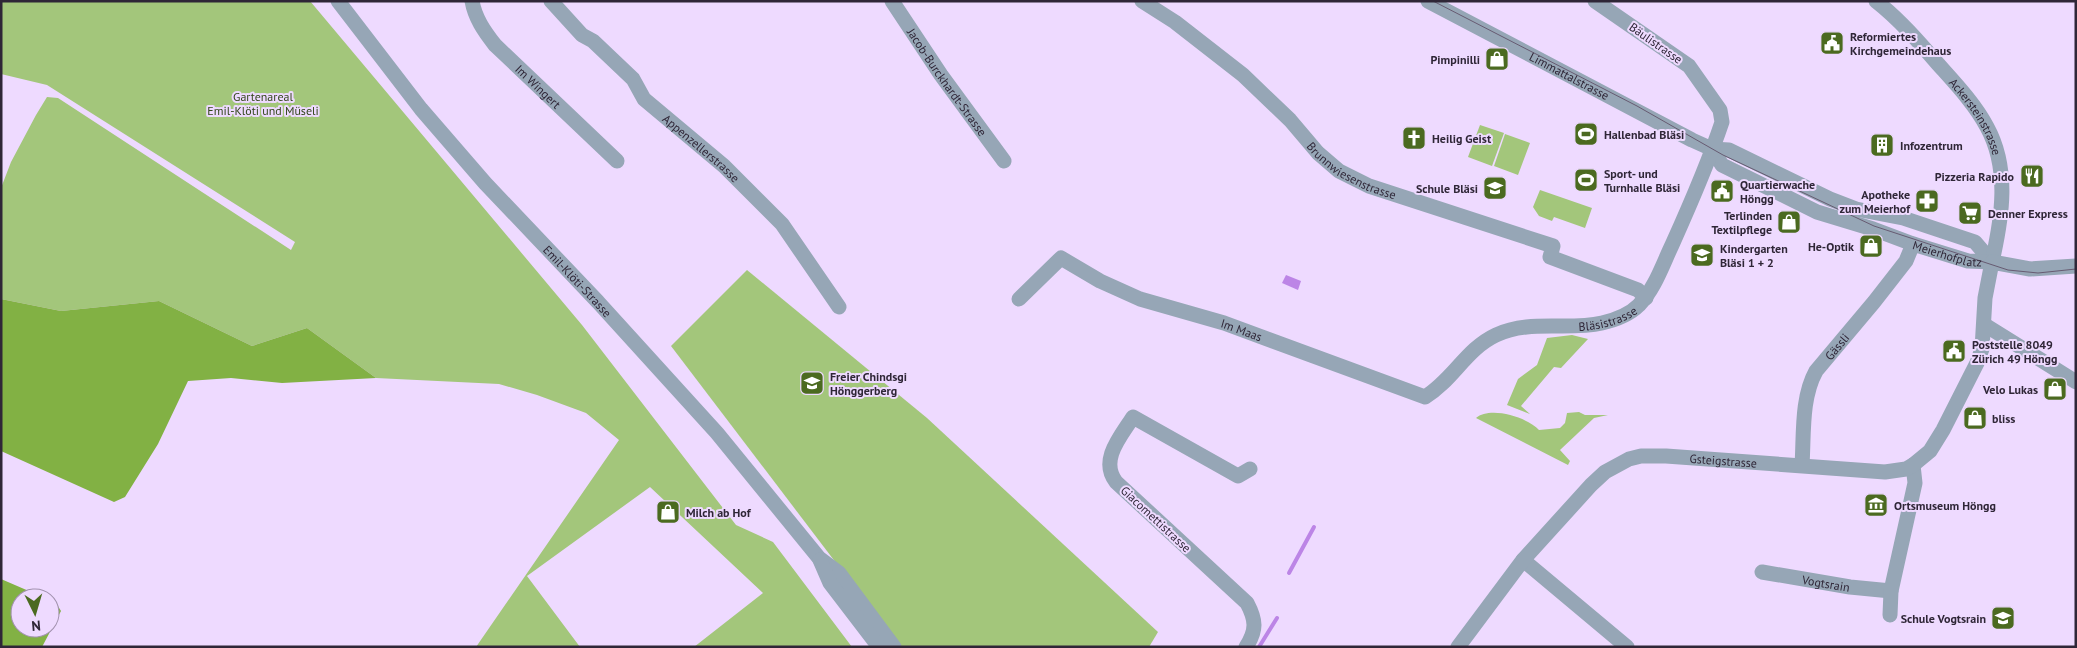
<svg xmlns="http://www.w3.org/2000/svg" width="2077" height="648" font-family="'PT Sans',sans-serif">
<rect width="100%" height="100%" fill="#eedaff"/>
<g fill="#a3c67b">
<polygon points="1,1 310,1 582,325 736,525 773,542 852,647 694,647 763,593 650,487 527,576 580,647 476,647 619,440 586,413 537,395 499,384 376,378 307,328 252,346 159,301 61,311 1,299 1,188 11,162 36,115 47,97 58,98 291,250 295,242 47,85 1,74"/>
<polygon points="1480,125 1504,133 1492,166 1468,157"/>
<polygon points="1505,134 1530,143 1518,175 1494,166"/>
<polygon points="1540,190 1592,208 1585,228 1554,217 1552,221 1539,216 1533,207"/>
<polygon points="747,270 927,418 1158,632 1149,647 900,647 671,346"/>
<polygon points="1572,335 1588,339 1561,368 1554,367 1521,406 1530,414 1507,405 1518,379 1537,365 1547,338"/>
<path d="M1579,412L1585,415H1608L1594,418L1560,450L1570,461L1568,465L1476,418C1490,406 1527,417 1539,430L1560,428L1565,423L1567,413Z"/>
</g>
<g fill="#82b144">
<polygon points="1,299 61,311 159,301 252,346 307,328 376,378 282,383 231,378 188,381 158,444 125,497 114,502 1,451"/>
<polygon points="1,579 45,598 20,598 20,628 50,628 50,600 56,603 61,611 42,647 1,647"/>
</g>
<polygon fill="#bc85e6" points="1286,275 1301,281 1298,290 1282,283"/>
<g fill="none" stroke-linecap="round" stroke-linejoin="round">
<g stroke="#bc85e6" stroke-width="4">
<polyline points="1289,573 1314,527"/>
<polyline points="1259,647 1277,618"/>
</g>
<g stroke="#96a6b6" stroke-width="15">
<path id="s1" d="M472,1C475,18 484,31 495,45L617,161"/>
<path id="s2" d="M551,1L582,35L593,41L633,79L644,99L724,166L782,224L839,307"/>
<path id="s3" d="M892,1L941,75L1004,161"/>
<path id="s4" d="M1142,1L1175,22L1243,75L1290,120L1318,153L1339,171L1369,186L1553,246L1550,257L1638,290L1646,298"/>
<path id="s5" d="M1428,1L1692,140L1712,149L1729,150L1830,199L1856,209L1903,218L1975,242L1992,262"/>
<path id="s6" d="M1876,1C1899,19 1919,42 1938,64C1955,83 1975,104 1987,127C2010,169 2002,218 1992,262"/>
<path id="s7" d="M1712,149L1722,165L1817,212L1873,229L1913,244L1968,261L1992,262"/>
<path id="s8" d="M1019,299L1061,258L1100,281L1140,299L1224,323L1425,397C1453,380 1466,349 1496,335C1530,319 1567,331 1602,323C1615,320 1629,315 1639,305C1655,288 1662,266 1672,245C1690,205 1708,164 1722,122L1720,110L1689,66L1595,1"/>
<path id="s9" d="M1802,465C1804,435 1801,398 1816,371L1874,302L1906,261L1913,244"/>
<polyline points="1523,560 1627,647"/>
<path id="s10" d="M1762,572L1850,587L1891,591"/>
<polyline points="1890,615 1891,591 1915,483 1913,465"/>
<path d="M1246,647C1257,630 1256,620 1247,603L1116,482C1099,460 1121,436 1133,417L1238,476L1250,469"/>
</g>
<g stroke="#96a6b6" stroke-width="15">
<path id="s11" d="M338,1L421,109L485,183L598,302L717,433L819,558L839,573L894,647"/>
<polyline points="1985,325 2076,382"/>
<polyline points="820,560 830,583 879,647"/>
<path id="s12" d="M1458,647L1523,560L1591,485L1605,472L1629,459L1641,456H1666L1885,472L1906,469L1913,465L1930,451L1943,430L1977,363L1982,349L1985,298L1992,262L2030,269L2076,266"/>
</g>
<polyline stroke="#675b72" stroke-width="1" points="1433,1 1637,106 1723,155 1874,226 2008,270 2038,273 2076,269"/>
</g>
<defs>
<g id="civic-square" transform="scale(1.25)"><rect x="-9" y="-9" width="18" height="18" rx="4" fill="#4b6a20" stroke="#eedaff"/><path d="M-.6-6.5H3V-4.5H.6V-3L4-1V1h2V6H-6V1h2V-1L-.6-3ZM-1.2 2.5V6h2.4V2.5Z" fill="#fff"/></g>
<g id="shop-square" transform="scale(1.25)"><rect x="-9" y="-9" width="18" height="18" rx="4" fill="#4b6a20" stroke="#eedaff"/><path d="M-5-2.5h2.3a2.7 3.5 0 0 1 5.4 0H5L5.5 6h-11ZM-1.5-2.5h3a1.5 2.3 0 0 0-3 0Z" fill="#fff"/></g>
<g id="stadium-square" transform="scale(1.25)"><rect x="-9" y="-9" width="18" height="18" rx="4" fill="#4b6a20" stroke="#eedaff"/><path d="M0-5a6.5 5 0 1 0 0 10a6.5 5 0 1 0 0-10ZM-3.5-1.8h7v3.6h-7Z" fill="#fff"/></g>
<g id="church-square" transform="scale(1.25)"><rect x="-9" y="-9" width="18" height="18" rx="4" fill="#4b6a20" stroke="#eedaff"/><path d="M-1.2-6h2.4v3.5h3.3v2.4h-3.3V6h-2.4V-.1h-3.3v-2.4h3.3Z" fill="#fff"/></g>
<g id="building-square" transform="scale(1.25)"><rect x="-9" y="-9" width="18" height="18" rx="4" fill="#4b6a20" stroke="#eedaff"/><path d="M-4-6H4V6H1V3H-1V6H-4ZM-2.5-4.3h1.7v1.8h-1.7ZM.8-4.3h1.7v1.8H.8ZM-2.5-1h1.7V.8h-1.7ZM.8-1h1.7V.8H.8Z" fill="#fff"/></g>
<g id="restaurant-square" transform="scale(1.25)"><rect x="-9" y="-9" width="18" height="18" rx="4" fill="#4b6a20" stroke="#eedaff"/><path d="M-5-6h1v4h1v-4h1v4h1v-4h1v5L-1.5 .5V6h-2V.5L-5-1ZM5-6V6H3V1.5H1.5Q1.5-4 5-6Z" fill="#fff"/></g>
<g id="school-square" transform="scale(1.25)"><rect x="-9" y="-9" width="18" height="18" rx="4" fill="#4b6a20" stroke="#eedaff"/><path d="M0-5L7-2L0 1L-7-2ZM-4 1L0 2.5L4 1V4Q0 6-4 4Z" fill="#fff"/></g>
<g id="pharmacy-square" transform="scale(1.25)"><rect x="-9" y="-9" width="18" height="18" rx="4" fill="#4b6a20" stroke="#eedaff"/><path d="M-2-6h4v4h4v4h-4v4h-4v-4h-4v-4h4Z" fill="#fff"/></g>
<g id="supermarket-square" transform="scale(1.25)"><rect x="-9" y="-9" width="18" height="18" rx="4" fill="#4b6a20" stroke="#eedaff"/><path d="M-6-5.5h2.5l.6 2H6L4.5 2H-2.5L-4.4-4H-6ZM-1.5 3.2a1.3 1.3 0 1 0 .1 0ZM3 3.2a1.3 1.3 0 1 0 .1 0Z" fill="#fff"/></g>
<g id="museum-square" transform="scale(1.25)"><rect x="-9" y="-9" width="18" height="18" rx="4" fill="#4b6a20" stroke="#eedaff"/><path d="M0-6L6-3V-2H-6V-3ZM-5-1h2V3h-2ZM-1-1h2V3h-2ZM3-1h2V3H3ZM-6 4H6V6H-6Z" fill="#fff"/></g>
</defs>
<g fill-rule="evenodd">
<use href="#civic-square" x="1832" y="43"/>
<use href="#shop-square" x="1497" y="59"/>
<use href="#stadium-square" x="1586" y="134"/>
<use href="#church-square" x="1414" y="138"/>
<use href="#building-square" x="1882" y="145"/>
<use href="#restaurant-square" x="2032" y="176"/>
<use href="#stadium-square" x="1586" y="180"/>
<use href="#school-square" x="1495" y="188"/>
<use href="#civic-square" x="1722" y="191"/>
<use href="#pharmacy-square" x="1927" y="201"/>
<use href="#supermarket-square" x="1970" y="213"/>
<use href="#shop-square" x="1789" y="222"/>
<use href="#shop-square" x="1871" y="246"/>
<use href="#school-square" x="1702" y="255"/>
<use href="#civic-square" x="1954" y="351"/>
<use href="#school-square" x="812" y="383"/>
<use href="#shop-square" x="2055" y="389"/>
<use href="#shop-square" x="1975" y="418"/>
<use href="#museum-square" x="1876" y="505"/>
<use href="#shop-square" x="668" y="512"/>
<use href="#school-square" x="2003" y="618"/>
</g>
<g text-anchor="middle" dominant-baseline="central" stroke-width="4" stroke-linejoin="round" paint-order="stroke">
<g font-size="12" font-weight="bold" fill="#2f2637" stroke="#eedaff" text-anchor="start">
<text x="1850" y="36">Reformiertes<tspan x="1850" dy="14">Kirchgemeindehaus</tspan></text>
<text x="1480" y="59" text-anchor="end">Pimpinilli</text>
<text x="1604" y="134">Hallenbad Bläsi</text>
<text x="1432" y="138">Heilig Geist</text>
<text x="1900" y="145">Infozentrum</text>
<text x="1604" y="173">Sport- und<tspan x="1604" dy="14">Turnhalle Bläsi</tspan></text>
<text x="2014" y="176" text-anchor="end">Pizzeria Rapido</text>
<text x="1740" y="184">Quartierwache<tspan x="1740" dy="14">Höngg</tspan></text>
<text x="1478" y="188" text-anchor="end">Schule Bläsi</text>
<text x="1910" y="194" text-anchor="end">Apotheke<tspan x="1910" dy="14">zum Meierhof</tspan></text>
<text x="1988" y="213">Denner Express</text>
<text x="1772" y="215" text-anchor="end">Terlinden<tspan x="1772" dy="14">Textilpflege</tspan></text>
<text x="1854" y="246" text-anchor="end">He-Optik</text>
<text x="1720" y="248">Kindergarten<tspan x="1720" dy="14">Bläsi 1 + 2</tspan></text>
<text x="1972" y="344">Poststelle 8049<tspan x="1972" dy="14">Zürich 49 Höngg</tspan></text>
<text x="830" y="376">Freier Chindsgi<tspan x="830" dy="14">Hönggerberg</tspan></text>
<text x="2038" y="389" text-anchor="end">Velo Lukas</text>
<text x="1992" y="418">bliss</text>
<text x="1894" y="505">Ortsmuseum Höngg</text>
<text x="686" y="512">Milch ab Hof</text>
<text x="1986" y="618" text-anchor="end">Schule Vogtsrain</text>
</g>
<g font-size="12" fill="#2f2637" stroke="#eedaff">
<text transform="translate(1656 43) rotate(35)">Bäulistrasse</text>
<text stroke="none"><textPath href="#s5" startOffset="160">Limmattalstrasse</textPath></text>
<text stroke="none"><textPath href="#s3" startOffset="98">Jacob-Burckhardt-Strasse</textPath></text>
<text stroke="none"><textPath href="#s1" startOffset="110">Im Wingert</textPath></text>
<text stroke="none"><textPath href="#s6" startOffset="154">Ackersteinstrasse</textPath></text>
<text stroke="none"><textPath href="#s2" startOffset="212">Appenzellerstrasse</textPath></text>
<text stroke="none"><textPath href="#s4" startOffset="272">Brunnwiesenstrasse</textPath></text>
<text stroke="none"><textPath href="#s7" startOffset="262">Meierhofplatz</textPath></text>
<text stroke="none"><textPath href="#s11" startOffset="369">Emil-Klöti-Strasse</textPath></text>
<text stroke="none"><textPath href="#s8" startOffset="658">Bläsistrasse</textPath></text>
<text stroke="none"><textPath href="#s8" startOffset="254">Im Maas</textPath></text>
<text stroke="none"><textPath href="#s9" startOffset="128">Gässli</textPath></text>
<text stroke="none"><textPath href="#s12" startOffset="351">Gsteigstrasse</textPath></text>
<text transform="translate(1156 519) rotate(43)">Giacomettistrasse</text>
<text stroke="none"><textPath href="#s10" startOffset="65">Vogtsrain</textPath></text>
</g>
<g font-size="12" fill="#314519" stroke="#eedaff">
<text x="263" y="96">Gartenareal<tspan x="263" dy="14">Emil-Klöti und Müseli</tspan></text>
</g>
</g>
<rect width="2077" height="648" fill="none" stroke="#2f2637" stroke-width="5"/>
<g transform="translate(35 613) rotate(175)"><circle r="24" fill="#eedaff" stroke="#a292af"/>
<path d="M0-4L9 19L0 12L-9 19Z" fill="#4b6a20"/>
<text y="-8" font-size="14" font-weight="bold" text-anchor="middle" fill="#2f2637">N</text>
</g>
</svg>
